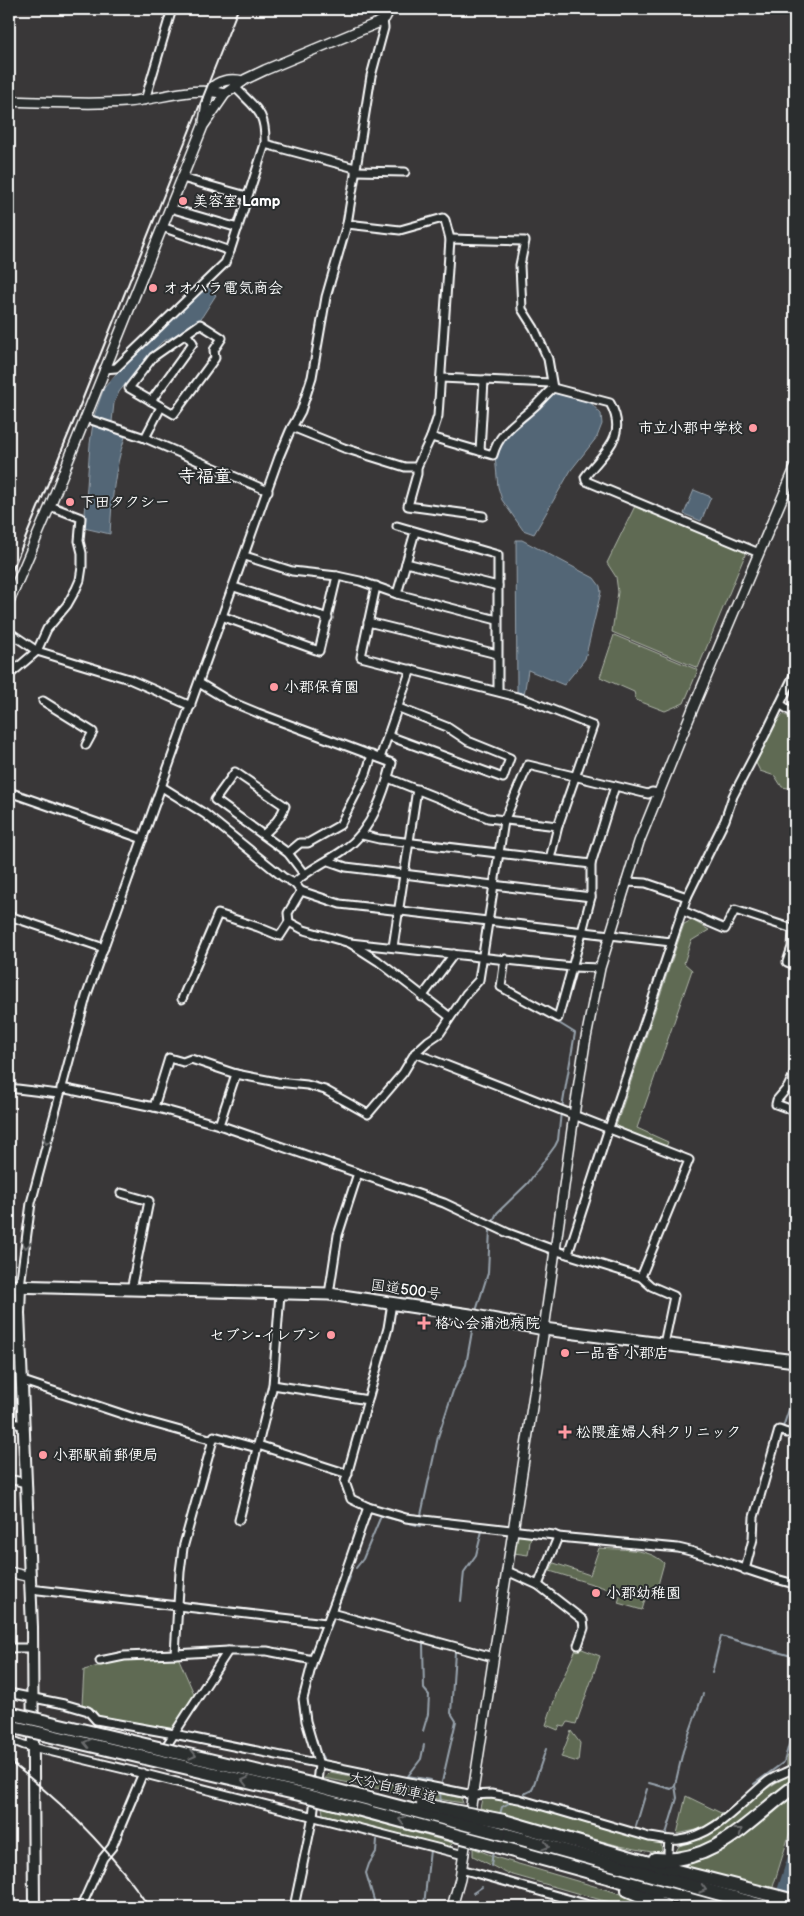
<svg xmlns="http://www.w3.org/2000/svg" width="804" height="1916" font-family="'Balsamiq Sans','Klee One',sans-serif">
<rect width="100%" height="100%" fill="#393738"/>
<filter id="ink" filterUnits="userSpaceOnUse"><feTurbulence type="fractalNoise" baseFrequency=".02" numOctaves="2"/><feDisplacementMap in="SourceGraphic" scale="10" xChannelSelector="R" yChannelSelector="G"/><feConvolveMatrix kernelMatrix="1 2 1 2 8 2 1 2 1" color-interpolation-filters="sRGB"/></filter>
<g filter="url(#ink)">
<g fill="#5f6b53" stroke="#afb5a9">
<polygon points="635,506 744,551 745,555 698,668 612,632 618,592 616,577 607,563"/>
<polygon points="614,635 698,670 684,703 665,711 636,700 634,692 600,677"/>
<polygon points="783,714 795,720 795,791 794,789 782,787 775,776 760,771 756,763 776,723"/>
<polygon points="692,920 709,930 691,941 684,963 692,970 637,1128 668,1142 666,1147 616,1126 684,924"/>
<polygon points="521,1533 531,1535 528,1555 514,1553 516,1536"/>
<path d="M599,1548C620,1550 648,1547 664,1563L656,1592L648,1590L642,1610L618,1603L621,1593L550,1571L554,1563L590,1575Z"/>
<polygon points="577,1647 600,1656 576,1724 568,1722 565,1727 560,1726 558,1730 546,1725 558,1689"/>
<polygon points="178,1657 195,1696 172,1729 99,1716 93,1708 82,1704 84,1670 112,1662 130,1659"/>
<polygon points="571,1731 580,1743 578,1762 561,1757"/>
<path d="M795,1755V1816L772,1890L684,1868V1864L707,1859L732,1845L785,1800L703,1849L674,1855L679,1846C692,1842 704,1838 715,1831C741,1816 757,1790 787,1777V1756L794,1757Z"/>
<polygon points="330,1772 461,1798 463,1803 406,1794 324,1778"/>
<polygon points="686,1796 723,1814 701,1829 677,1834"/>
<path d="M482,1799C512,1798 542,1810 571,1819C601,1827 631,1835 661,1842L662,1854L620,1846L480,1808Z"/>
<polygon points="322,1807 453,1843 449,1847 323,1814"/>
<polygon points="473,1848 498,1858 642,1900 640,1907 601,1900 506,1873 473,1856"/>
</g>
<g fill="#536676" stroke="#98a3ad">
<path d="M205,285L216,295L198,323L162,342L145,359L119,392L114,403L111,431L125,437C114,471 112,499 110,534L84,528L90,444L94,416L104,388L130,358L200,293Z"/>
<polygon points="555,393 590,402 601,414 602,424 597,437 571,470 534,534 523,530 502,500 498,487 495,456 499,446 506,434 531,415 549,394"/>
<polygon points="694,490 711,497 701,521 684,514"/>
<polygon points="516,540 522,540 594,578 600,586 601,592 585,659 564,685 528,670 524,695 517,693"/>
</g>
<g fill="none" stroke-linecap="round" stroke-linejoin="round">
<g stroke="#98a3ad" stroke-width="2">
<polyline points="554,1020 575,1033 562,1108"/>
<polyline points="492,1223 497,1213 528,1183 555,1146 558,1140 561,1112"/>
<polyline points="476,1311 488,1273 490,1228"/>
<polyline points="783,1427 795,1392"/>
<polyline points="421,1515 438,1437 453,1391 466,1365 474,1320"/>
<polyline points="461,1528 482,1531 476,1555 464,1572 461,1601"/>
<polyline points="356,1568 363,1559 381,1516 421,1526"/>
<polyline points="780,1577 795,1580"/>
<polyline points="343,1596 350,1577"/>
<polyline points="324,1643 333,1621"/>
<polyline points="314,1669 321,1652"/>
<polyline points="712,1673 721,1636 795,1657"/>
<polyline points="423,1731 428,1714 429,1695 424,1689 423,1644"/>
<polyline points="424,1745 421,1759 408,1776 431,1780"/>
<polyline points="318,1749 324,1760"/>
<polyline points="442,1782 456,1721 451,1713 455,1652"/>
<polyline points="649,1783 671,1789 675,1785"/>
<polyline points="754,1784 784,1762 795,1723"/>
<polyline points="440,1793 441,1803"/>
<polyline points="524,1794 532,1790 546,1749"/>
<polyline points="500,1814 502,1807 511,1802"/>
<polyline points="636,1826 647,1789"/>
<polyline points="666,1834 677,1798 675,1785 683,1751 703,1694"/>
<polyline points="305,1838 309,1820"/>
<polyline points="491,1866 493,1851"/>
<polyline points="293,1892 303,1844"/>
<polyline points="473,1893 482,1887"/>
<polyline points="290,1907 291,1900"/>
<polyline points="376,1907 366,1873 369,1864 376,1852 377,1840"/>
<polyline points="430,1907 424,1905 430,1850"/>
</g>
<polyline stroke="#536676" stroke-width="12" points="778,1907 795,1854"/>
<g stroke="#fff" stroke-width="11">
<g id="minor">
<path d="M235,87C256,109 266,111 265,144L355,168"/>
<polyline points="145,100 172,9"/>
<polyline points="355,171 405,172"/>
<polyline points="182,178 247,196"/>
<polyline points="170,208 238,228"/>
<polyline points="162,227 230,251"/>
<polyline points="450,239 525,241 520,265 522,309 534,328 548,359 553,388"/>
<polygon points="200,324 222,338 214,350 215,358 174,414 129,388 153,357"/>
<polyline points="104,369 116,368 225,263 230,251 265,144"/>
<polyline points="441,378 551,383"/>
<path d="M553,388L610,403C629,437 604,451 585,477L586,481L759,553"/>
<polyline points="151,401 193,343 186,334"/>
<polyline points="85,418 145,438 268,491"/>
<polyline points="292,427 344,448 405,467 417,467 431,437 438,416 450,239 445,220 443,218 400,230 347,224"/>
<path d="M431,437L493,455C499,431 519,421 536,405C542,399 547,393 553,388"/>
<polyline points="145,438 161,407"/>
<polyline points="480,451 484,380"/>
<polyline points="417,467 417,474 408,506 483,516"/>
<polyline points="397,526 498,555 498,691"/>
<polyline points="245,556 292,571 337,576 360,581 397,594 497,620"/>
<polyline points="406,563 498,586"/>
<polyline points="376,586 361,657 525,699 593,726 558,826 488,818 388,778"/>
<polyline points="234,587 328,618"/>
<polyline points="397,594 415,532"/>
<polyline points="224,617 319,651 337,576"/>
<polyline points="368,622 497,654"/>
<polyline points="9,632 37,651 129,679 191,706"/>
<polyline points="9,675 37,651 47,629 67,605 76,589 80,580 82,567 82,553 79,541 81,518 50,506"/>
<path d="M199,683L229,701L258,713L392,763C384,793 372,830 345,849C329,861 309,869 294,883"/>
<polyline points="43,701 93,732 86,745"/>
<polyline points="780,704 795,714"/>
<polyline points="389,736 503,778 510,758 468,741 447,727 399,708"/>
<polyline points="380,758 411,669"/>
<polyline points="162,787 205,814 283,877 294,883 301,891 340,904 671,942"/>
<polyline points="9,792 143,839"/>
<path d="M264,834C273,826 281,818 285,806L235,772L215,800L288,853L304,874"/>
<polyline points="362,835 379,839 591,864"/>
<polyline points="288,853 300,843 308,843 340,825 366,774 372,755"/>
<polyline points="550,859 558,826"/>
<polyline points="329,861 346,867 591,897"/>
<polyline points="626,882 646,883 687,897"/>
<polyline points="301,891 288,913 289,922 304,930 350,943 378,961 450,1017"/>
<polyline points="683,911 725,929 735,910 793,929 792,947 787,962 795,965"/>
<polyline points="9,916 104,948"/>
<polyline points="350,943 572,967 600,968"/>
<polyline points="393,947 417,789"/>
<polyline points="505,959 501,987 558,1018 582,932 591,897 591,864 615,786"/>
<polyline points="422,997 454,954"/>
<polyline points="182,999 218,914 258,927 280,936 289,922"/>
<polyline points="415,1053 689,1160 641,1277"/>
<polyline points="795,1072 788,1087 777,1100 776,1104 795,1111"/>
<polyline points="9,1088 59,1094"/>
<polyline points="61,1088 154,1107 219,1125 444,1203 508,1233 554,1250 641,1277 651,1286 674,1296 664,1344"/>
<polyline points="154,1107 169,1058 183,1062 191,1059 236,1074 277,1082 307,1085 325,1090 368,1114 403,1073 415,1053 428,1041 440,1033 466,994 479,980 504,821 528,765 648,794 652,792 658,793"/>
<polyline points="219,1125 236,1074"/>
<polyline points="121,1193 149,1201 131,1290"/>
<polyline points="568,1254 609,1128 687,897 725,820 733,796 765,735 795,673"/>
<polyline points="20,1286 31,1203 86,997 279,457 290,431 301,411 312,377 326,297 347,224 371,76 384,28 383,20"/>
<polyline points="329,1294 338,1235 358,1173"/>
<polyline points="392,1303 388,1328 345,1482 351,1499 368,1507 406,1518 554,1535 558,1537"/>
<polyline points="23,1381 134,1418 213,1440"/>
<polyline points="273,1385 368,1400"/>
<polyline points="9,1422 25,1426"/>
<polyline points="258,1445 348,1474"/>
<polyline points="9,1479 26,1483"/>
<polyline points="239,1520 273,1385 280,1294"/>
<polyline points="745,1570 753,1539 754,1517 779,1430 787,1433 795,1432"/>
<path d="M507,1571L538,1585L558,1537L678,1548C718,1557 755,1575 795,1584"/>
<polyline points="538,1585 583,1620 584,1628 578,1645"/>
<polyline points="30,1589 326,1623"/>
<polyline points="331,1613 493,1657"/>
<polyline points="9,1619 9,1626"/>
<polyline points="9,1648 31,1648"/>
<polyline points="228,1651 267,1651 313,1660"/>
<polyline points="100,1661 124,1656 175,1654"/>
<path d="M9,1693L64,1704L88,1711L96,1720L174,1734L473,1795L491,1794L519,1799L649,1837C659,1838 669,1841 679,1840C717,1835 740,1803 768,1781C776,1775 787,1773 795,1767"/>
<polyline points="9,1739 24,1745 149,1775 464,1855"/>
<polyline points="163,1751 228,1651 175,1654 180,1572 183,1548 214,1436 257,1448"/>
<polyline points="668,1852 669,1840"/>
<polyline points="461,1869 589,1905 607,1907"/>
<polyline points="81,1907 103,1858 112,1847 143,1773"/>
<polyline points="294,1907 313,1816 319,1765 306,1721 303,1699 313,1660 339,1591 368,1507"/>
</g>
</g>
<g stroke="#fff" stroke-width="12">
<g id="tertiary">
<path d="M9,101C47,102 87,105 125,102C158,100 193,85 225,94"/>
<path d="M204,121C205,116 208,93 210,90C217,80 232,78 243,81"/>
<polyline points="9,602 50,506 203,126 225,94 246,79 265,70 380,22 385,18 390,9"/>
<polyline points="9,1572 30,1577"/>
<polyline points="469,1818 544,1329 574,1115 585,1043 600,968 639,842 694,706 795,468"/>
<polyline points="452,1907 460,1879 467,1833"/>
</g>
</g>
<g stroke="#fff" stroke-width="14">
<polyline id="secondary" points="20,1286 19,1313 32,1627 34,1907"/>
</g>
<g stroke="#fff" stroke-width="15">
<polyline id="trunk" points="9,1286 329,1294 470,1315 544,1329 795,1361"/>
</g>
<g stroke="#fff" stroke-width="16">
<g id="motorway">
<polyline points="504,1821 673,1870 795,1901"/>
<polyline points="500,1833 767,1907"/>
<polyline points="496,1846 716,1907"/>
<path d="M655,1859C715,1865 751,1818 795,1786"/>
<polyline points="628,1890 667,1907"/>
</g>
</g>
<use href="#minor" stroke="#2a2d2e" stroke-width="7"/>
<use href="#tertiary" stroke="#2a2d2e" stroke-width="9"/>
<use href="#secondary" stroke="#2a2d2e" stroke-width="10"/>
<use href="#trunk" stroke="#2a2d2e" stroke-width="11"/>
<use href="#motorway" stroke="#2a2d2e" stroke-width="12"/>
<g stroke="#fff" stroke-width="2">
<polyline points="9,578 73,423 238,9"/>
<path d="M9,1761C62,1802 112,1851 149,1907"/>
</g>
<g stroke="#fff" stroke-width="16" stroke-linecap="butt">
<g id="motorway-bridge">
<polyline points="9,1713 315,1785 500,1833"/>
<polyline points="9,1726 312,1797 496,1846"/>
<polyline points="423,1805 504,1821"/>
</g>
</g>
<use href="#motorway-bridge" stroke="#2a2d2e" stroke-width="12"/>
</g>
<defs><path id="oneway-chevron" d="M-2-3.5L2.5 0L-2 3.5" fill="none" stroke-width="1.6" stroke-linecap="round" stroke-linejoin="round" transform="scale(1.25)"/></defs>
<g stroke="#6a6c6d">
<use href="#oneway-chevron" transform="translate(47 1141) rotate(105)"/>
<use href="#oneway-chevron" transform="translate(26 1245) rotate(97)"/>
<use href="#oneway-chevron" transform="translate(87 1743) rotate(-167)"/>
<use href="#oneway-chevron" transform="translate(193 1755) rotate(14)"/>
<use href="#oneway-chevron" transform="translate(245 1781) rotate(-166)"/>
<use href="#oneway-chevron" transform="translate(402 1820) rotate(-165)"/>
<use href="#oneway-chevron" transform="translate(739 1831) rotate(-37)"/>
<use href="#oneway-chevron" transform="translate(546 1846) rotate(16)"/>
<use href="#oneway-chevron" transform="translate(703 1889) rotate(16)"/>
</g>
</g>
<g fill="#ff9aa2" stroke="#2a2d2e" stroke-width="2">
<circle cx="183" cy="201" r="5"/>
<circle cx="153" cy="288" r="5"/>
<circle cx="753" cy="428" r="5"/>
<circle cx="70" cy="502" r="5"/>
<circle cx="274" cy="687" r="5"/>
<path d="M421.5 1315.5h5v5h5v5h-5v5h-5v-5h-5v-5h5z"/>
<circle cx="331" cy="1335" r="5"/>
<circle cx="565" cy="1353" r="5"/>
<path d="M562.5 1424.5h5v5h5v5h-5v5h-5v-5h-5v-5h5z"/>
<circle cx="43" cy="1455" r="5"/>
<circle cx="596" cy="1593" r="5"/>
</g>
<g text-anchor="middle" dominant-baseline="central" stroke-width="4" stroke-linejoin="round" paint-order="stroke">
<g font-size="15" font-weight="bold" fill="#fff" stroke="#2a2d2e" text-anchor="start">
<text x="193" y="201">美容室 Lamp</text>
<text x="163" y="288">オオハラ電気商会</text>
<text x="743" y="428" text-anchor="end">市立小郡中学校</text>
<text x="80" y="502">下田タクシー</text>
<text x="284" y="687">小郡保育園</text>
<text x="435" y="1323">格心会蒲池病院</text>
<text x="321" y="1335" text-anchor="end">セブン-イレブン</text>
<text x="575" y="1353">一品香 小郡店</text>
<text x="576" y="1432">松隈産婦人科クリニック</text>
<text x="53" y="1455">小郡駅前郵便局</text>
<text x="606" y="1593">小郡幼稚園</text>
</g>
<g font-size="15" fill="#fff" stroke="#2a2d2e">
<text transform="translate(406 1290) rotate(8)">国道500号</text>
<text transform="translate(393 1788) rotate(14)">大分自動車道</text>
</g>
<g font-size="18" font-weight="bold" fill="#fff" stroke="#2a2d2e">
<text x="205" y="476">寺福童</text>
</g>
</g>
<rect width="804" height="1916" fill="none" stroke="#2a2d2e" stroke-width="30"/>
<rect x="15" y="15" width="774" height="1886" fill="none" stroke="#fff" stroke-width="2" filter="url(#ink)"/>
</svg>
